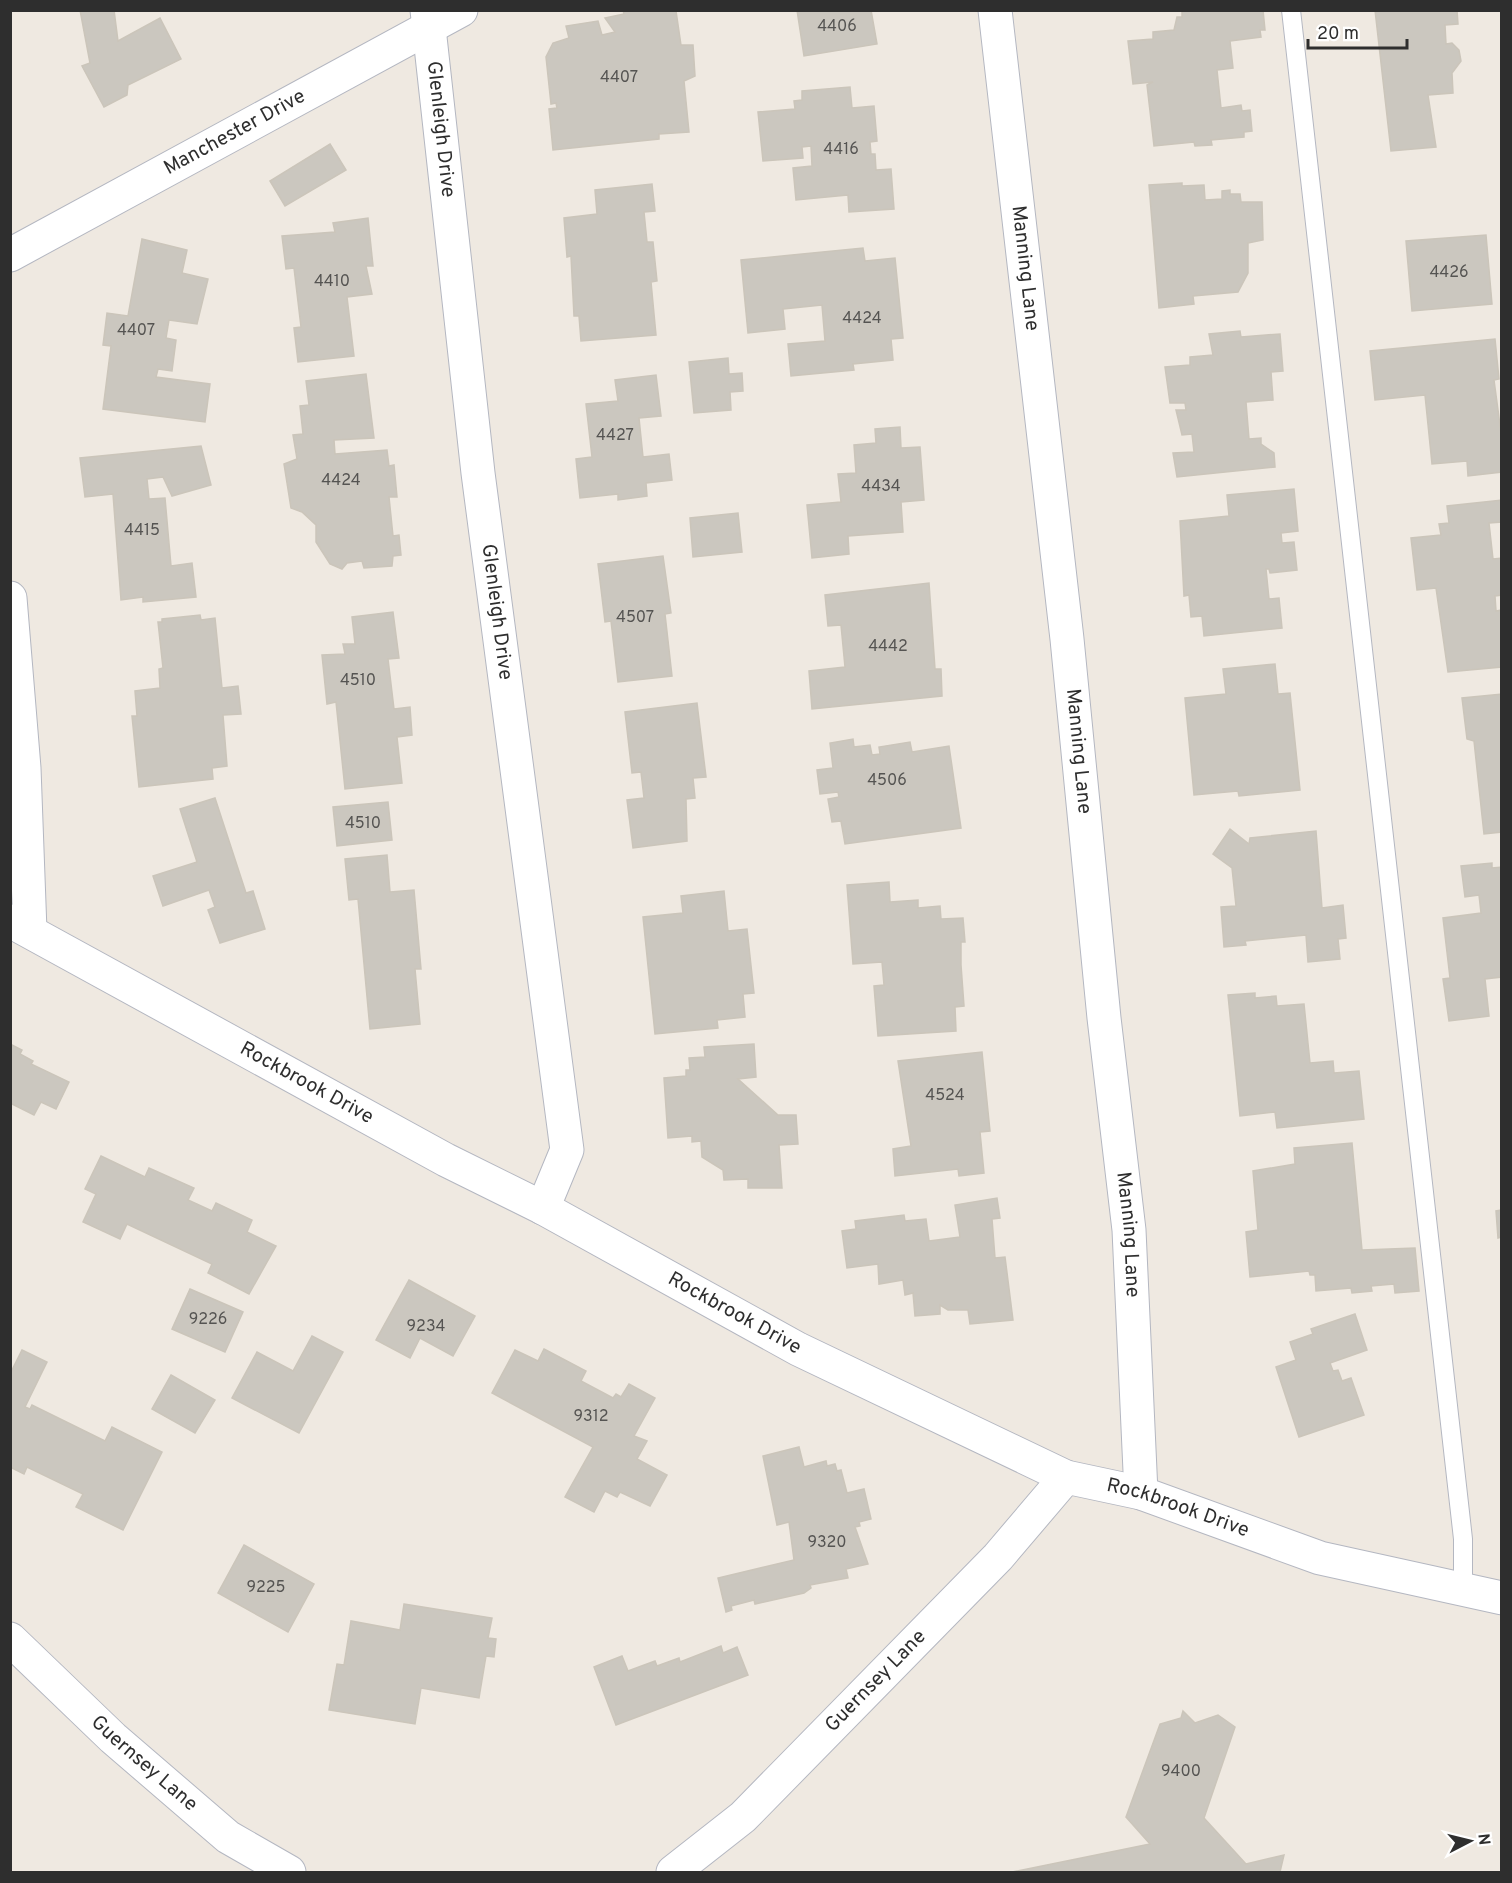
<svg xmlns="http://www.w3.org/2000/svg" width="1512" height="1883" font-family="Overpass,sans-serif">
<rect width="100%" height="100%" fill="#efe9e1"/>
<g fill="#cbc7bf" stroke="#cbc5ba" stroke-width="1.5">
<polygon points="80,10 114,10 118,41 160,18 181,59 128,85 127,95 104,107 82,66 90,63"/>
<polygon points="623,10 676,11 681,45 693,45 695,76 684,81 689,132 659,134 659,139 553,150 549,109 557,108 556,103 551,104 546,57 553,43 569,38 566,26 598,21 602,35 615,32 605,18 624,14"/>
<polygon points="797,10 871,10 877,44 804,56"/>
<polygon points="1182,10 1263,10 1265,30 1260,30 1261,37 1230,41 1233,68 1217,70 1221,108 1241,105 1242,111 1250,110 1252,131 1244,132 1244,137 1211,140 1212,145 1195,146 1194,142 1154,146 1147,85 1153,82 1133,84 1128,41 1153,39 1153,32 1174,30 1177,17 1182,17"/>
<polygon points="1375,10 1457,10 1458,24 1445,25 1446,44 1452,43 1459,50 1461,61 1452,73 1453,93 1428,95 1436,147 1391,151"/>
<polygon points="850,87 852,108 874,106 877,141 870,142 871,154 875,154 876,170 891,169 894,209 849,212 848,195 796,200 793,168 812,166 811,146 802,147 803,158 763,161 758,112 795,109 794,101 802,100 802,91"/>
<polygon points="330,144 346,170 285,206 270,181"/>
<polygon points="1182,183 1182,186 1204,185 1205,200 1222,199 1222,191 1230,190 1230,194 1240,194 1241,202 1262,202 1263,240 1248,243 1248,273 1238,292 1193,296 1194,304 1159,308 1149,185"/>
<polygon points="652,184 655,211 644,212 647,242 653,242 657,281 651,282 656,335 581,341 579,316 574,316 571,256 567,257 564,218 597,214 595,190"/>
<polygon points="368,218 373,266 366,266 372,294 347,297 354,356 298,362 294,328 301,327 294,268 286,269 282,236 335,232 333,223"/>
<polygon points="1486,235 1492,304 1412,311 1406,241"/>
<polygon points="142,239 187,250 182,273 208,279 197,324 169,320 166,338 176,340 172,371 158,369 156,377 210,384 205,422 103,409 111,346 103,345 107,313 128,316"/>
<polygon points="863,248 865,261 895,258 903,338 891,339 893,360 853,364 854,370 791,376 788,344 825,341 822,305 783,309 785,329 748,333 741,260"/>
<polygon points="1240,331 1241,337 1280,334 1283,371 1271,372 1273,400 1246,402 1249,439 1261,438 1261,444 1274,453 1275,467 1177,477 1173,453 1194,452 1192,434 1182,435 1176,410 1186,410 1185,403 1170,403 1165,367 1190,365 1190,357 1213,355 1209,334"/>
<polygon points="1495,339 1499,379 1494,380 1502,440 1502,472 1468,476 1467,461 1432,464 1425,395 1375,400 1370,351"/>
<polygon points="728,358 729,374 742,373 743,391 730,392 731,410 694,413 689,362"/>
<polygon points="366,374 374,438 334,440 335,454 387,450 389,466 394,465 397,497 389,497 393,536 399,535 401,555 393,556 392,566 364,568 362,561 347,563 342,569 330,564 316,542 316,525 302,512 291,508 284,464 297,459 293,435 303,434 300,406 309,405 306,381"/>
<polygon points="656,375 661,416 639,418 643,457 669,454 672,480 646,483 647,496 618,500 618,494 580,498 576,459 592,457 586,404 618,401 615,380"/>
<polygon points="900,427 901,448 920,447 924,500 901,502 903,532 848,536 849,554 812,558 807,505 841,502 838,474 856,473 854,445 876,443 875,429"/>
<polygon points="201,446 211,485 172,496 163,477 147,479 149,499 165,498 171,566 192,563 196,597 143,602 143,597 121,600 113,494 85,497 80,458"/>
<polygon points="1294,489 1298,531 1281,533 1282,543 1294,542 1297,570 1270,573 1269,569 1266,569 1269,599 1279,598 1282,628 1204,636 1202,616 1191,617 1189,595 1184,596 1180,521 1229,516 1227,495"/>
<polygon points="1502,500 1502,522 1489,523 1493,559 1502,558 1502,595 1495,596 1496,611 1502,610 1502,667 1448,672 1436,588 1417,590 1411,538 1441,535 1439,524 1449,523 1447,506"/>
<polygon points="738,513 742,552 693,557 690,518"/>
<polygon points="663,556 671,613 665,614 672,676 618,682 611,621 605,622 598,564"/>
<polygon points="929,583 935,669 941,669 942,696 812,709 809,671 845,667 841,625 828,626 825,595"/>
<polygon points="393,612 399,658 388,659 394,709 410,707 412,735 397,737 402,783 345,789 336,702 327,704 322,655 345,654 343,644 355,644 352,617"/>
<polygon points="200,615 201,620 215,618 222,688 238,686 241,714 223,715 227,766 212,768 213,779 139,787 132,716 137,716 135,691 160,688 159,669 163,668 158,622 162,622 162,619"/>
<polygon points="1275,664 1278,694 1290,693 1300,790 1239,796 1238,791 1194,795 1185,698 1226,694 1223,669"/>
<polygon points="1502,694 1502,832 1484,834 1474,741 1467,739 1462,698"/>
<polygon points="697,703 706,777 693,778 695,798 686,799 687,841 633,848 627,800 644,798 641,772 632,773 625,712"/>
<polygon points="853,739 854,747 870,745 872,755 880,754 879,747 910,742 912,752 949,746 961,828 845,844 841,821 832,822 828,799 839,797 838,792 820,794 817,770 833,768 830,743"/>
<polygon points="215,798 246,893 253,891 265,929 220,943 208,910 215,907 209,890 163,906 153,876 197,862 180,809"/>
<polygon points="388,802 392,840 337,846 333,807"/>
<polygon points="1230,829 1249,844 1250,838 1316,831 1322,908 1343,905 1346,938 1338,939 1340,959 1308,962 1306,935 1245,941 1246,945 1224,947 1221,907 1236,906 1232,868 1213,854"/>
<polygon points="387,855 390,892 414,890 421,969 415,969 420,1024 370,1029 358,899 349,900 345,859"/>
<polygon points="1492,863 1492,868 1502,867 1502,977 1485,979 1489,1016 1449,1021 1443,979 1450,978 1443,918 1481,913 1479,895 1465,897 1461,866"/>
<polygon points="889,882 890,902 918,900 918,908 940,906 941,919 963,918 965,942 961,942 961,965 964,1006 955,1007 956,1031 878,1036 874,986 884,985 882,962 853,964 847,885"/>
<polygon points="724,891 728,931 747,929 754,993 743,994 745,1017 717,1020 718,1028 655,1034 643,917 683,913 681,896"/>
<polygon points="1255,993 1255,998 1276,996 1277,1006 1304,1004 1310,1063 1333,1061 1334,1073 1359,1071 1364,1119 1277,1128 1275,1112 1240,1116 1228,995"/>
<polygon points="10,1044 22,1050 20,1054 33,1061 31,1064 69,1082 56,1109 41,1102 34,1115 10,1103"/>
<polygon points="754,1044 756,1077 738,1079 778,1115 796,1115 798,1144 779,1145 782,1188 748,1188 748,1179 724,1180 723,1170 702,1157 701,1141 692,1142 692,1136 668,1138 664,1078 686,1076 686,1070 690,1070 689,1058 705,1057 704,1047"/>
<polygon points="982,1052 990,1131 980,1132 984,1173 959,1176 958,1169 895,1176 893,1149 911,1146 898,1061"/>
<polygon points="1352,1143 1362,1250 1415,1248 1419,1291 1395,1293 1394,1284 1371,1286 1372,1291 1352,1293 1351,1288 1316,1291 1315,1275 1310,1275 1309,1271 1250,1277 1246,1232 1258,1230 1253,1171 1295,1164 1294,1148"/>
<polygon points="101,1156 145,1177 149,1168 194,1188 188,1200 212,1211 216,1203 252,1220 247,1232 276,1246 249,1294 208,1273 212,1264 127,1224 120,1239 83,1222 96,1194 85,1189"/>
<polygon points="997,1198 1000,1218 992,1219 995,1258 1005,1257 1013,1320 970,1324 968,1310 948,1310 940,1305 940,1314 915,1316 913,1293 905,1295 903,1280 879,1284 878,1264 847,1268 842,1231 856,1229 855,1221 904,1215 905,1221 926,1219 929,1241 960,1237 955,1205"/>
<polygon points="1502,1210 1502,1237 1498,1238 1496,1211"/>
<polygon points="409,1280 475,1316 453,1356 420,1338 410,1358 376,1340"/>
<polygon points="190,1289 243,1312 225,1352 172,1329"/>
<polygon points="1355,1314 1367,1350 1330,1363 1333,1371 1338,1370 1342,1381 1351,1378 1364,1415 1299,1437 1276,1367 1296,1360 1290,1342 1313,1334 1311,1329"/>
<polygon points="312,1336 343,1352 299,1433 232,1398 257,1352 293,1371"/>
<polygon points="544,1349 586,1371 581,1381 613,1398 616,1394 621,1397 629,1384 655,1398 634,1436 647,1441 637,1459 667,1475 650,1506 620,1492 617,1497 605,1491 594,1512 565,1497 593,1447 492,1393 515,1350 538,1361"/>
<polygon points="22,1350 47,1362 25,1407 30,1409 32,1405 105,1441 112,1427 162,1452 123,1530 76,1507 83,1494 27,1467 24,1474 10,1467 10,1374"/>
<polygon points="171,1375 215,1400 195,1433 152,1409"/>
<polygon points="799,1447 804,1467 826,1461 827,1466 835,1464 837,1471 841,1470 847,1493 864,1489 871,1519 859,1522 860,1526 855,1527 868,1564 846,1569 848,1578 810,1585 811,1588 804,1593 755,1604 754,1600 731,1606 732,1610 726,1612 718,1578 794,1560 789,1522 777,1525 763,1456"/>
<polygon points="244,1545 314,1584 288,1632 218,1593"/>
<polygon points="404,1604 492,1618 488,1638 496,1639 494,1657 486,1656 479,1698 421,1688 415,1724 329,1710 337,1664 344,1665 351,1621 400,1630"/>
<polygon points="721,1646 723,1653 737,1647 748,1675 616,1725 594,1667 622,1656 628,1671 655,1661 657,1666 679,1658 680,1662"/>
<polygon points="1183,1711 1195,1723 1218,1715 1235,1727 1204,1818 1246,1864 1284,1855 1280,1872 1012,1872 1150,1844 1126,1817 1160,1724 1181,1718"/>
</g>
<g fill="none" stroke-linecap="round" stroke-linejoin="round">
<g stroke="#b4b7c1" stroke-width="20">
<polyline id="lane" points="1291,10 1463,1539 1463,1590"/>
</g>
<g stroke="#b4b7c1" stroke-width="35">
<g id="street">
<path id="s1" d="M427,10L478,473L567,1150L543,1208"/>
<path id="s2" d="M995,10L1067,639L1104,1018L1129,1230L1141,1493"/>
<path id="s3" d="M10,255L461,10"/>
<polyline points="10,598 24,768 30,931"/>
<path id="s4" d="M10,921L446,1160L543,1208L798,1349L1066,1477L1141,1493L1320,1558L1502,1598"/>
<path id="s5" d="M10,1639L113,1738L228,1837L289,1872"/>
<path id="s6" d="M673,1872L743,1817L998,1557L1066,1477"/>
</g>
</g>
<use href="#lane" stroke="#fff" stroke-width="18"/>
<use href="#street" stroke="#fff" stroke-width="33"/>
</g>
<g text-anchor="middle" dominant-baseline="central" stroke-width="5" stroke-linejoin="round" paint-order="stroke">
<g font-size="16" fill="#555452">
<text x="837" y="27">4406</text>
<text x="619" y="78">4407</text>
<text x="841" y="150">4416</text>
<text x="1449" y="273">4426</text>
<text x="332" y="282">4410</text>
<text x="862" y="319">4424</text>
<text x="136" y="331">4407</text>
<text x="615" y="436">4427</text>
<text x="341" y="481">4424</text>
<text x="881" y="487">4434</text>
<text x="142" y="531">4415</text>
<text x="635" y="618">4507</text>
<text x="888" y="647">4442</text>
<text x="358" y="681">4510</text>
<text x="887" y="781">4506</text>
<text x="363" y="824">4510</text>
<text x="945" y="1096">4524</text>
<text x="208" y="1320">9226</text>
<text x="426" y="1327">9234</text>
<text x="591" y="1417">9312</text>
<text x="827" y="1543">9320</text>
<text x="266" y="1588">9225</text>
<text x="1181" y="1772">9400</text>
</g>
<g font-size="20" fill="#2e2e2e" stroke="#fff">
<text stroke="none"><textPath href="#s1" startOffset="120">Glenleigh Drive</textPath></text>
<text stroke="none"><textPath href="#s3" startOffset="256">Manchester Drive</textPath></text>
<text stroke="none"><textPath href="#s2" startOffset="260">Manning Lane</textPath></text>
<text stroke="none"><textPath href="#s1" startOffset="606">Glenleigh Drive</textPath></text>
<text stroke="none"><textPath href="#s2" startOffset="746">Manning Lane</textPath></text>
<text stroke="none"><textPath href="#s4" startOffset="338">Rockbrook Drive</textPath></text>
<text stroke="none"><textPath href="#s2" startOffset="1232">Manning Lane</textPath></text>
<text stroke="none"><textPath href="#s4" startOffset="824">Rockbrook Drive</textPath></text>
<text stroke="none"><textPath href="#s4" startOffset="1310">Rockbrook Drive</textPath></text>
<text stroke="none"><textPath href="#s6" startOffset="279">Guernsey Lane</textPath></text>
<text stroke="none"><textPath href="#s5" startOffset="183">Guernsey Lane</textPath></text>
</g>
</g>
<rect width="1512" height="1883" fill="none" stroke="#2e2e2e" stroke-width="24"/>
<g transform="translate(1470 1841) rotate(83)" stroke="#ffffff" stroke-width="4.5" paint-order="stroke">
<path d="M0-4.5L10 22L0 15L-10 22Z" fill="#2e2e2e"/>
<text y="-9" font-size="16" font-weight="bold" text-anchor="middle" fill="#2e2e2e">N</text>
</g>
<path d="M1308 39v9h99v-9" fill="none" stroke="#2e2e2e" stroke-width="3"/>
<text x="1317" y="39" font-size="18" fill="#2e2e2e" stroke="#ffffff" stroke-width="4.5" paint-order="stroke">20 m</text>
</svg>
